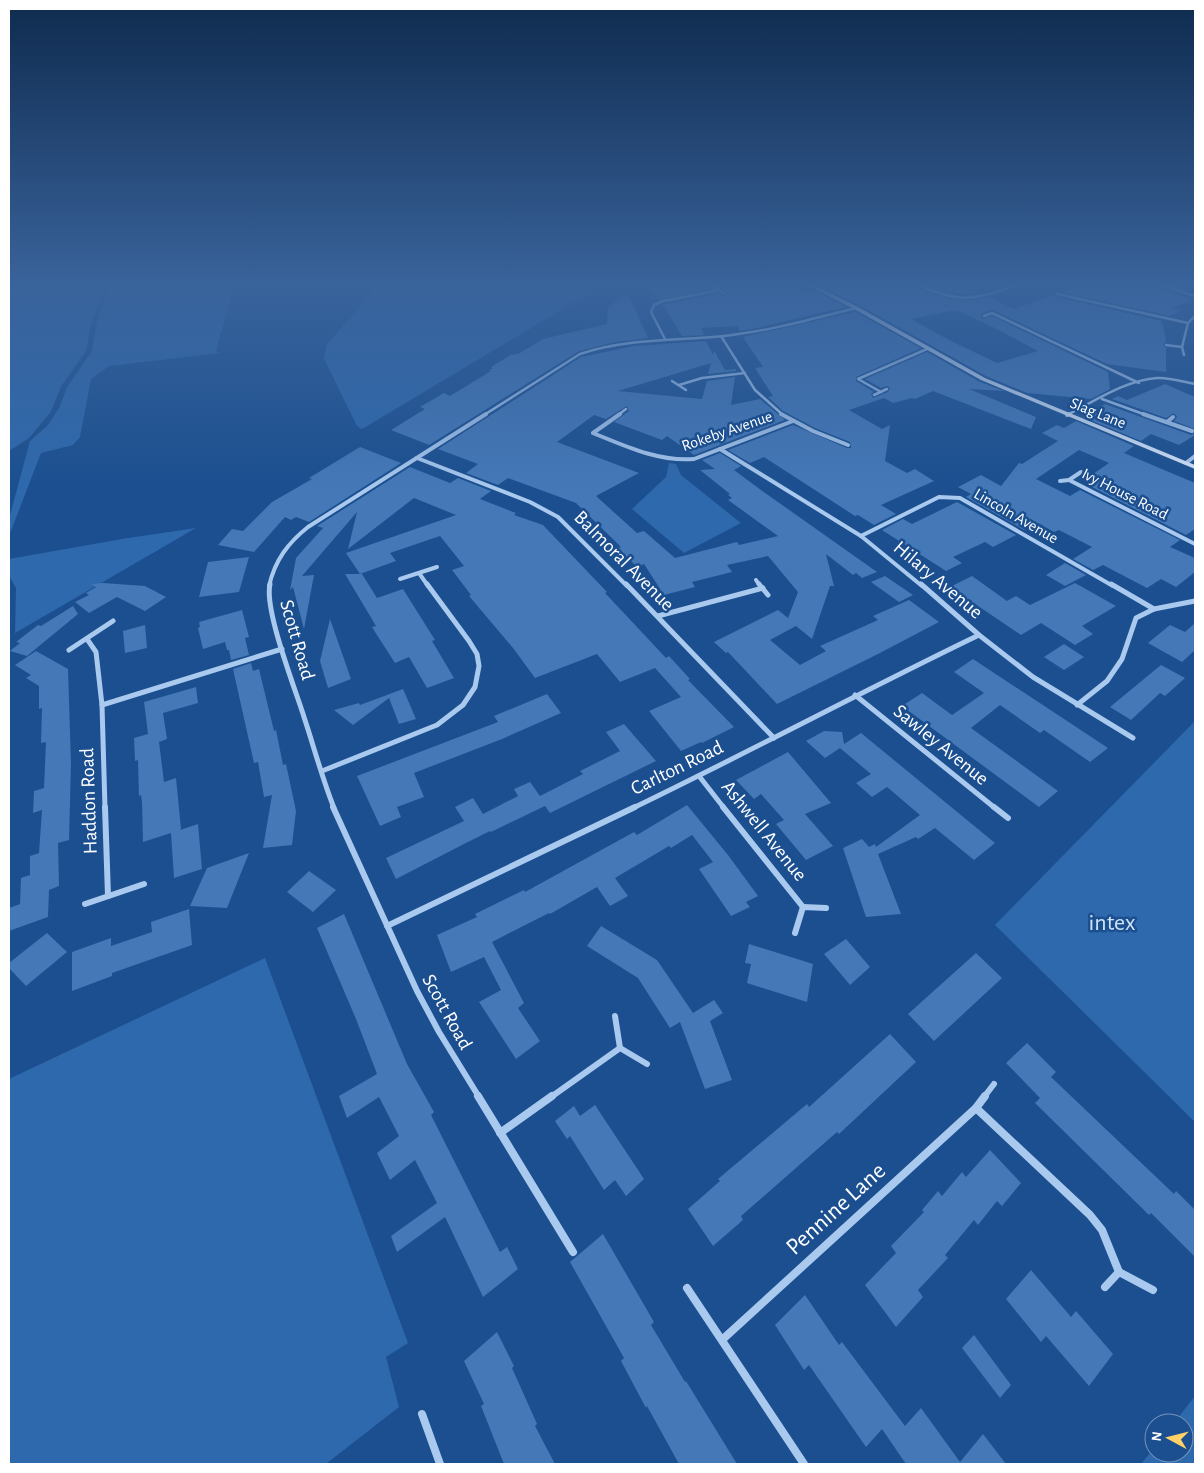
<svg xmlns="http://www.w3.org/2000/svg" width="1204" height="1473" font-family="'Alegreya Sans',sans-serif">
<rect width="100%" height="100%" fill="#1b4f8f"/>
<g fill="#2e69ad">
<polygon points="9,283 107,283 91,323 86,351 62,385 50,413 29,438 9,451"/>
<polygon points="111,283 232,283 229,304 216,351 220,353 109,366 91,379 80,437 73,445 41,453 9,536 9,519 30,441 48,425 59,408 67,387 92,351 97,321"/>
<polygon points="381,283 606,283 362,429 357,426 324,359 327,344"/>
<polygon points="669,463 676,464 681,475 741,523 684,553 632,509 666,477"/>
<polygon points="196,528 15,633 16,588 9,576 9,559 128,538"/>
<polygon points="1195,721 1195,1122 995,925"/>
<polygon points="265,958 408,1343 386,1357 399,1407 326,1464 9,1464 9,1079"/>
<polygon points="1195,1396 1195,1464 1141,1464 1154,1448 1154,1453 1184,1453 1184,1423 1174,1423"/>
</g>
<g fill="#4478b7" fill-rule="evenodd">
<polygon points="662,283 707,283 712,288 659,300 647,286"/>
<polygon points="715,283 747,283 752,286 765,283 771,286 787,283 807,293 816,291 846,307 757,328 740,331 737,326 701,328 704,335 682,336 663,305 719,293 723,296 726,295 726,291"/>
<path d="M862,283H910L912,286L926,292L951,299L974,300L989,297L1014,309L1054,295L1056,297L1162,321L1166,340L1163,345L1166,348V372L1107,364L993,310L982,313L981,316L982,319L992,316L1108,372L1110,389L1091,399L1027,393L986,376L859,305L826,289ZM956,310L997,329L1038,351L997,363L949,340L911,319Z"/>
<polygon points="921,283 956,283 979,293 952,293"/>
<polygon points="1086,283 1152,283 1154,286 1171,292 1169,292 1192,300 1172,308 1181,310 1170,316 1061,292"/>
<polygon points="628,293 648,338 615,342 579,351 429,445 391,430 425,409 420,407 444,393 450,396 491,371 489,370 493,368 491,367 511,355 518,354 543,339 607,324 608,307"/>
<polygon points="855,312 921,348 856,377 856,381 874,392 871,394 873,398 888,392 890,388 887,386 881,388 865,379 927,352 980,382 1004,391 969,389 1036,417 1031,429 933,391 915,399 912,398 893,403 884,398 849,410 882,429 890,425 885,461 907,473 915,469 934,481 881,505 896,514 874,525 858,515 855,516 764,457 750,463 728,450 793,425 847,448 851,448 850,442 815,428 783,411 768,397 773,396 755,368 763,367 743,337"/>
<polygon points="706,341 713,355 714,350 725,370 736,369 736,371 708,374 711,363 618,391 702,399 707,381 735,377 731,405 760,399 785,420 694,455 667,436 662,440 614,422 629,411 627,406 606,419 594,415 557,442 639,473 596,496 637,533 644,531 675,558 737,542 739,545 778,536 728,500 732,498 728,495 730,494 700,470 715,469 702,460 720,453 741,466 734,470 761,490 877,572 862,578 856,573 853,575 826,554 834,586 830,586 812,639 796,626 770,640 800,665 826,651 820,646 878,620 873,616 909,600 939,622 878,654 777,704 728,652 726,653 714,642 778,610 788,618 798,592 768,556 727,565 732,572 692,582 695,587 664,595 644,564 637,567 618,548 621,547 576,503 508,478 498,485 466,473 478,464 438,449 581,357 634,346"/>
<polygon points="1165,384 1195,397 1195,429 1174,421 1177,417 1174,413 1166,418 1112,399 1118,396 1127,400"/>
<polygon points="1105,404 1191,435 1195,433 1195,435 1179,445 1151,434 1141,441 1083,417"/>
<polygon points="1076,421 1134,446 1124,453 1195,483 1195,529 1186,535 1088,485 1101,477 1093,474 1109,463 1079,450 1036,479 1070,496 1080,490 1180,540 1170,547 1195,558 1195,572 1176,587 1161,579 1147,588 1103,565 1093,570 1073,559 1092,547 1059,530 1054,532 1038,523 1024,530 966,497 971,494 958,487 981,475 1001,486 1019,463 1022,464 1058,441 1042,433 1057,425 1064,428"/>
<polygon points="360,447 401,463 309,522 296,517 291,520 285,517 254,552 218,545 232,529 243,531 272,502 312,479 309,478"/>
<polygon points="410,467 450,483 458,478 491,491 480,499 516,513 514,515 543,525 607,592 605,593 637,627 666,658 669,656 690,679 688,680 734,727 702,743 701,742 681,751 649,711 681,697 655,668 620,682 597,654 535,678 513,648 469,596 471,595 452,570 464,566 440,536 390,553 396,561 360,574 346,553 456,515 414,498 348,549 357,512 302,576 314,575 304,629 293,587 290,590 296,558 323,528 317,526"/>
<polygon points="957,502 1016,535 993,547 985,542 953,557 962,563 946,571 882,530 903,519 912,524"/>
<polygon points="249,557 239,592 199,597 208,562"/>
<polygon points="1065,563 1086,575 1065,586 1046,575"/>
<polygon points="345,574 362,574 377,598 403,589 435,640 432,641 454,678 427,688 409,657 395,663 375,632 372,627 376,626"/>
<polygon points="885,576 913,595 899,602 871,582"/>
<polygon points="972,576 1007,601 1016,596 1030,605 1075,583 1116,606 1082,626 1093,634 1075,645 1041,623 1021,635 950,587"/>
<polygon points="103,583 145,586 166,597 145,611 117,597 89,613 75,602 89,595 86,593 96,587 91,584"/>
<polygon points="73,606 78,614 27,656 10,651 20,643 16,642 38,625 41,626"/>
<polygon points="242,610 249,637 245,638 249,655 231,660 229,650 227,650 225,642 203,649 198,628 200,627 199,622"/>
<polygon points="330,619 351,679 328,688 320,661"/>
<polygon points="1195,623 1195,650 1182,662 1148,643 1170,625 1185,632"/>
<polygon points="145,625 147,648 125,653 123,631"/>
<polygon points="1064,644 1084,657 1064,670 1044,657"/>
<polygon points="36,651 68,669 71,764 69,840 58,843 59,886 49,890 48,917 9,931 9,908 20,904 21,878 30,875 30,856 39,853 42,810 33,813 34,791 44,788 46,742 41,743 42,708 39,709 39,686 26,678 31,675 15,665"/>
<polygon points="973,659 1108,748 1090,762 1044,730 1040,733 1000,705 971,728 1058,791 1039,807 902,706 922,693 952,715 984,693 954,672"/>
<polygon points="251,663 253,671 259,669 274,731 276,730 283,765 286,764 296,811 292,845 263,848 272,795 264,797 258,762 254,763 233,669"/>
<polygon points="1161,665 1185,678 1165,696 1160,693 1131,720 1110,707"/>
<polygon points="196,687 198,703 163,713 167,739 159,742 164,782 176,778 181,829 180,830 198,824 202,869 174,878 171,833 143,842 142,802 141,795 139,796 138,760 135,761 134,738 148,734 144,702"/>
<polygon points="403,689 416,719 399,724 389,698 353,725 334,710 359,703 360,705"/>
<polygon points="547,694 561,713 502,739 414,773 424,797 397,807 401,817 380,826 357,776 498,722 494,716"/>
<polygon points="624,724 656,761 550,813 545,806 491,832 490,831 464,844 396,879 386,858 464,821 455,807 473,798 483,814 518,796 514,789 530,782 540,796 583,774 580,771 620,751 606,732"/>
<polygon points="824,731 842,732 844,744 861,733 995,843 974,860 935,828 918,839 916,837 878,854 901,914 866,917 843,848 862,839 869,847 875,844 876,847 920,815 887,787 872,797 856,783 871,774 840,748 825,758 806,741"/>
<polygon points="788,752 831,803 805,814 833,846 806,860 776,824 784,820 761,794 754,799 736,780"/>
<polygon points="687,805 728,855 758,896 746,902 750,907 731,916 699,869 713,862 692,835 671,848 669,846 615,878 628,896 610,906 597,887 550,914 549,913 492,942 524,1003 518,1008 540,1041 516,1059 479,1002 501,990 484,957 451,972 437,935 477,917 475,914 524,890 525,892 634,832 637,835"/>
<polygon points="249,853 227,908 190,906 207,868"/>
<polygon points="309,871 336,890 313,912 287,892"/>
<polygon points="189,909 192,945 112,973 112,976 72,991 72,952 111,938 111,946 152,932 151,922"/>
<polygon points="344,914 407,1064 434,1112 431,1115 500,1252 507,1247 518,1269 483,1297 445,1217 397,1252 391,1236 437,1203 415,1160 390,1180 377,1153 399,1136 379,1097 347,1118 339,1096 377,1074 356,1019 317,928"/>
<polygon points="601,926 657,960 693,1013 714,1000 723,1013 710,1021 732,1080 705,1089 680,1022 670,1028 638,978 587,946"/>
<polygon points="47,933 67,952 26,986 9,968 9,963"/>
<polygon points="846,939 870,967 850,985 824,954"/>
<polygon points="749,944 813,964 807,1002 747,983 751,964 745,963"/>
<polygon points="976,953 1002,978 934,1041 908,1014"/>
<polygon points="890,1034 916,1062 839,1134 837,1132 741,1216 743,1220 713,1246 688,1209 720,1181 718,1179 807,1104 809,1107"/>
<polygon points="1027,1043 1056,1072 1051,1077 1174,1194 1176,1191 1195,1210 1195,1257 1151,1213 1149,1215 1035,1103 1040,1098 1006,1063"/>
<polygon points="595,1105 644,1179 626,1196 615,1180 604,1190 570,1136 567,1139 555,1121 574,1106 580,1116"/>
<polygon points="990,1150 1021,1183 1002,1206 997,1201 978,1225 974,1220 945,1255 948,1258 918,1290 923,1297 896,1327 865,1285 896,1253 891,1246 924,1212 922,1210 938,1191 942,1196 962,1172 966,1177"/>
<polygon points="603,1234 654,1322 651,1325 685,1382 686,1381 737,1464 679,1464 647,1406 646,1408 621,1361 624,1358 570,1262"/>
<polygon points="1031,1270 1071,1317 1076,1311 1113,1354 1089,1386 1046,1336 1041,1342 1006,1299"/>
<polygon points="805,1295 839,1345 842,1342 905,1426 921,1408 960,1462 983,1434 1006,1464 906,1464 882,1429 866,1447 809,1365 804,1370 775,1325"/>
<polygon points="497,1332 514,1366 512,1368 537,1424 535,1426 555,1464 504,1464 481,1406 484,1404 464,1361"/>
<polygon points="974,1335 1011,1385 1000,1398 962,1348"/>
</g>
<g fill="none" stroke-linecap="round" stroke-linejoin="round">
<g stroke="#a9c9ee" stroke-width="2.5">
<polyline points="710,283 724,293"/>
<path d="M913,283C955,301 970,303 1013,286L1015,283"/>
<polyline points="1155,283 1195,296"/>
<polyline points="809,284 815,283"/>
<polyline points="1057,294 1188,323"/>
<polyline points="984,316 992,313 1139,383"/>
<polyline points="721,336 755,390 783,415"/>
<polyline points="665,339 651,312 654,305 663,301 720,290"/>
<polyline points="1166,345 1182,347 1184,355"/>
<polyline points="1182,347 1188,323 1195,316"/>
<polyline points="672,381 686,390"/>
<polyline points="679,385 702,378 745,373"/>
<polyline points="881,392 858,379 927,349"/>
<polyline points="874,395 887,389"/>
<polyline points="1102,399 1146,415"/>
<path d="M484,415L580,354C627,338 675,341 724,336C769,331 812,319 856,308"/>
<polyline points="618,415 626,409"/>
<path d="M1067,415C1095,401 1126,380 1157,378C1169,377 1183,382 1195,384"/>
</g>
<g stroke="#a9c9ee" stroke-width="4">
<path d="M620,414L593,433C625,446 659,462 694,459L793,421"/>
<polyline points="781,414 813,431 848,445"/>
<polyline points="1143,414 1192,431"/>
<polyline points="1067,415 1070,414"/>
<polyline points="1167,422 1173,417"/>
<polyline points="720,449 861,536 922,586"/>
<polyline points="417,458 530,502 558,517 627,586"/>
<polyline points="1186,463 1195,456"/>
<polyline points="1069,480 1195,544"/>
<polyline points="1060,481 1069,480 1081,472"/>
<polyline points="861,536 939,497 960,498 1113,586"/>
<polyline points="419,573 428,586"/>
<polyline points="400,579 437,567"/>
<polyline points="756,580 760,586"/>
<path d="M269,586C275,560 288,543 308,527L486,414"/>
</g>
<g stroke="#a9c9ee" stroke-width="5">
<path d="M270,584C264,610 295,688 304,717C314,747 322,778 334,808"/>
<polyline points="626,584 774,738"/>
<polyline points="759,584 768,595"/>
<polyline points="921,584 979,635 1033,677 1133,738"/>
<polyline points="1111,584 1154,609"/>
<polyline points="658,616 763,588"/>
<polyline points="87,639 96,652 102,705 105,808"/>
<polyline points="69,650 113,621"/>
<polyline points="855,695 995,808"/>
<polyline points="102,705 282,649"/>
<polyline points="1077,705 1107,681 1122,659 1136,618 1154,609 1195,601"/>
<polyline points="322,771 437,725 463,705 475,687 479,666 477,654 469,641 427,584"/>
<polyline points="699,776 724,808"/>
<path d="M633,808C749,752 863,691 979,635"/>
</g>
<g stroke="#a9c9ee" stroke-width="6">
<polyline points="105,807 108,896"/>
<polyline points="333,807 417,991 439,1032 479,1097"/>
<polyline points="723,807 803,907"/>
<polyline points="994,807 1008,818"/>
<polyline points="85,904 144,884"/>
<polyline points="387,926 635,807"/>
<polyline points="795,933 803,907 826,908"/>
<polyline points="615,1016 620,1048 647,1064"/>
<polyline points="551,1097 620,1048"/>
<polyline points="984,1097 994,1084"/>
</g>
<g stroke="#a9c9ee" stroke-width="8">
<polyline points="478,1096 573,1252"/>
<polyline points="976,1108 1090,1215 1102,1230 1119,1272"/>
<polyline points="500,1133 552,1096"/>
<polyline points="1105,1287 1119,1272 1153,1290"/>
<polyline points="687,1288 804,1464"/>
<polyline points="723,1339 976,1108 985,1096"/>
<polyline points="422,1414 440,1464"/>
</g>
<polygon fill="#d6e6fa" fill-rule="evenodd" points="804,283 809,283 858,307 985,378 1195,465 1195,469 981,380 854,309"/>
</g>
<linearGradient id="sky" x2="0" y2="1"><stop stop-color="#0f2b4f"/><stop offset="0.58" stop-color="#39639b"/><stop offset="1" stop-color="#39639b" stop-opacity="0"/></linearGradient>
<rect width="1204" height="489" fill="url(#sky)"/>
<g text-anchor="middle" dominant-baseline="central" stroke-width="5" stroke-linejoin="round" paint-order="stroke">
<g font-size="16" fill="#fff" stroke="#1b4f8f">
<text transform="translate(1098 413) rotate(22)">Slag Lane</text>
<text transform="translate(727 431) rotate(-19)">Rokeby Avenue</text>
<text transform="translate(1125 494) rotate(27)">Ivy House Road</text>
<text transform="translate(1016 516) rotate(30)">Lincoln Avenue</text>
</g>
<g font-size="20" fill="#fff" stroke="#1b4f8f">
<text transform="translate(624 561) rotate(45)">Balmoral Avenue</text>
<text transform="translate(938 580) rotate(40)">Hilary Avenue</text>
<text transform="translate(297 640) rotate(74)">Scott Road</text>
<text transform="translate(941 745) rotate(39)">Sawley Avenue</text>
<text transform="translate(677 768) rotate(-26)">Carlton Road</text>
<text transform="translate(89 801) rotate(-92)">Haddon Road</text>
<text transform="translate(764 831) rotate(51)">Ashwell Avenue</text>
<text transform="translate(447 1012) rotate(61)">Scott Road</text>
</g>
<g font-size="24" fill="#cfe3fa" stroke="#1b4f8f">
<text x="1112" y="923">intex</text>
</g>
<g font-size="24" fill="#fff" stroke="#1b4f8f">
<text transform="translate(836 1209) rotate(-42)">Pennine Lane</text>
</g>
</g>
<rect width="1204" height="1473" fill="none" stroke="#ffffff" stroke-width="20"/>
<g transform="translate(1169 1438) rotate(277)"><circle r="24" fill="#1b4f8f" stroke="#7695bc"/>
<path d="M0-4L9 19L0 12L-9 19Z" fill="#ffd166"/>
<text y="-8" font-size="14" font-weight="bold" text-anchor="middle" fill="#ffffff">N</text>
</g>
</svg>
